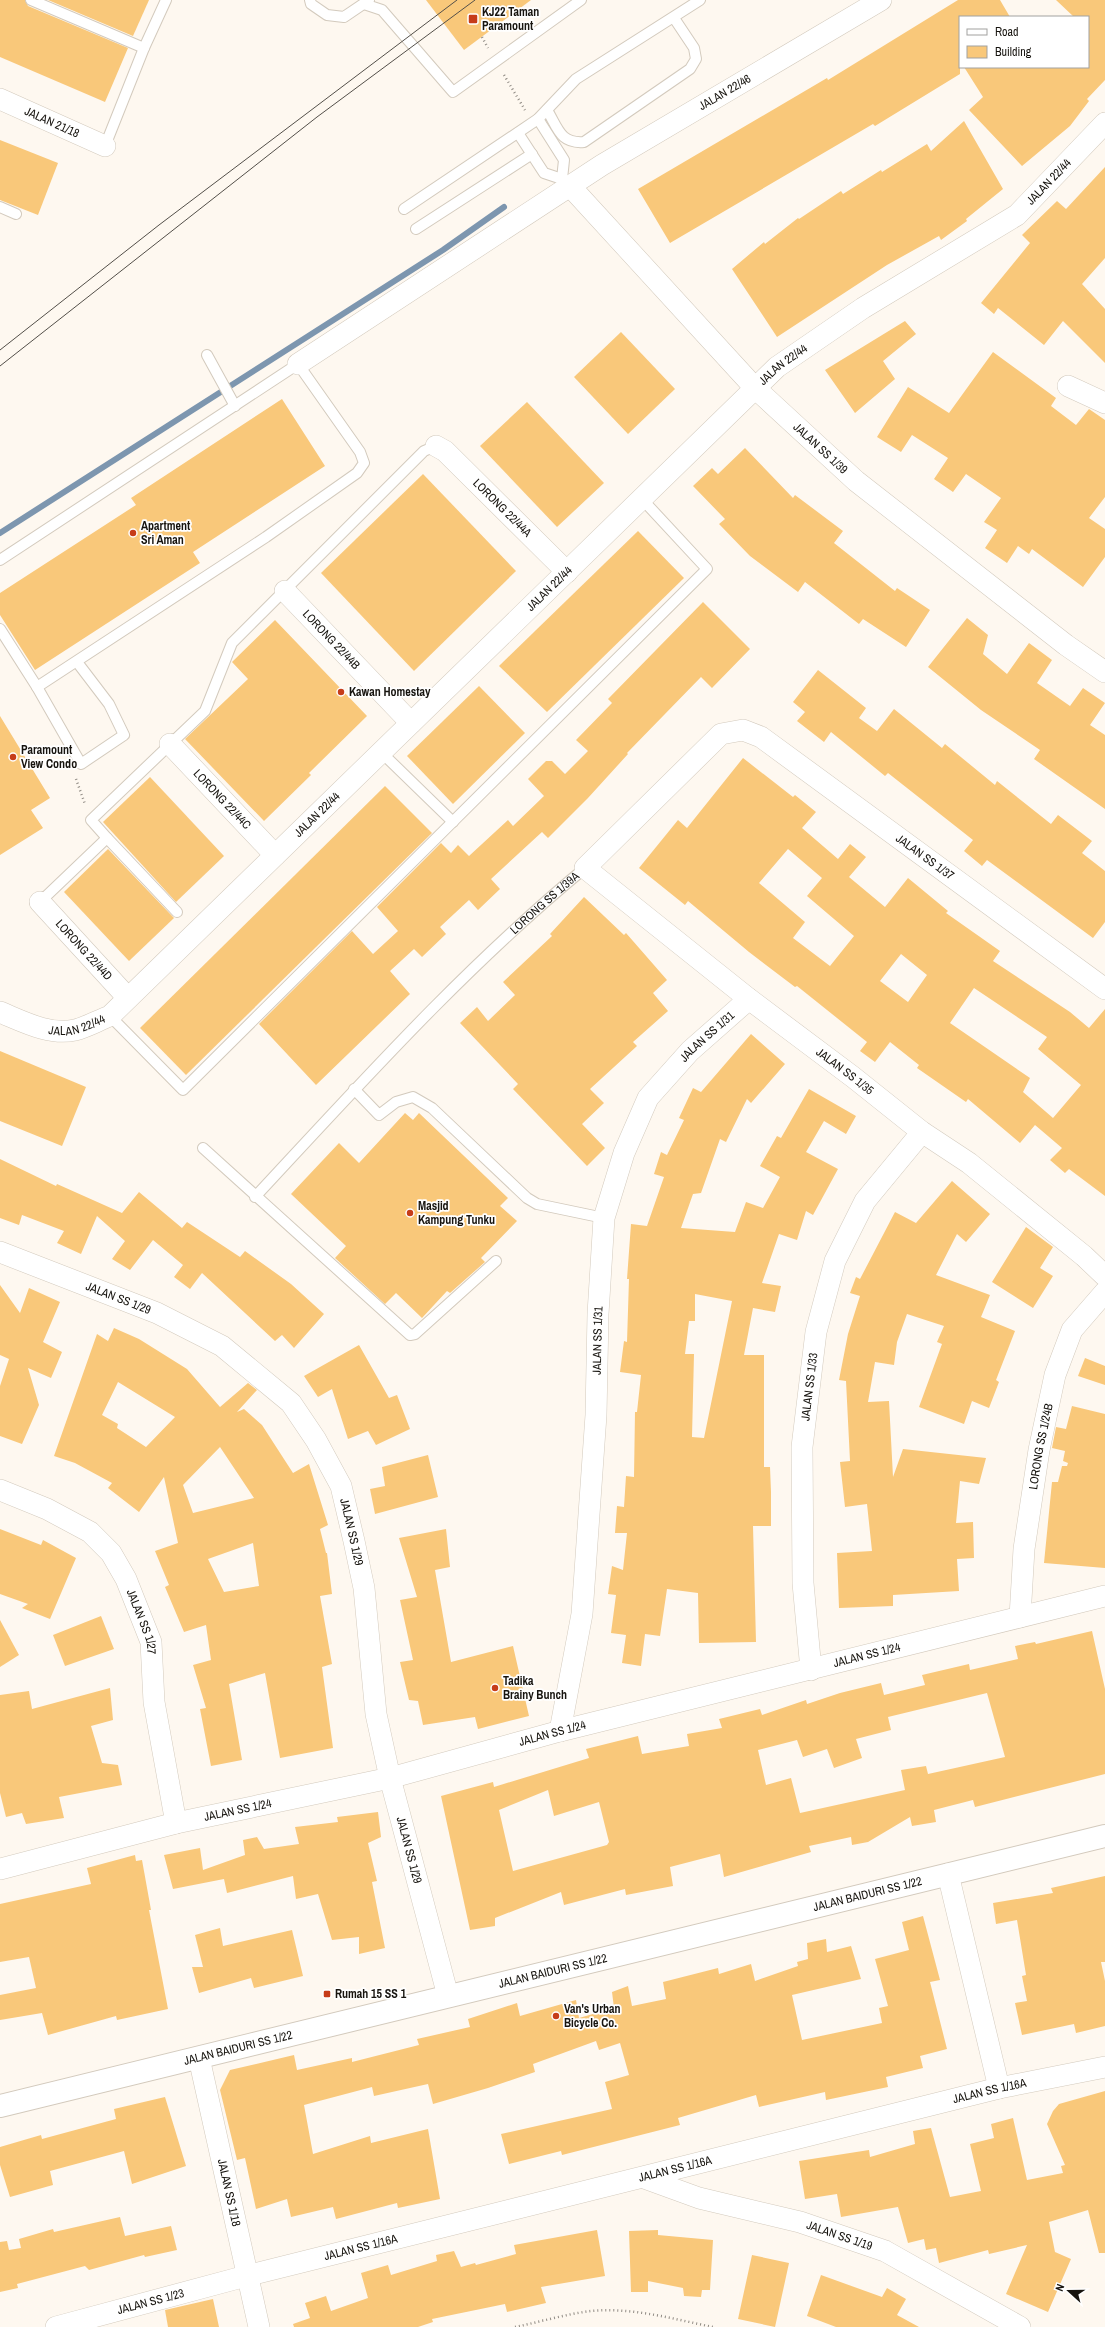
<svg xmlns="http://www.w3.org/2000/svg" width="1105" height="2327" font-family="'Archivo Narrow',sans-serif">
<rect width="100%" height="100%" fill="#fef8f0"/>
<g fill="none" stroke-linecap="round" stroke-linejoin="round">
<polyline stroke="#7d96af" stroke-width="6" points="0,533 443,250 504,207"/>
</g>
<g fill="#f9c87a" fill-rule="evenodd">
<polygon points="0,0 25,0 28,6 128,48 105,102 0,57"/>
<polygon points="48,0 149,0 133,36"/>
<polygon points="426,0 531,0 464,50"/>
<polygon points="958,0 1000,0 1010,17 960,17 960,74 875,126 873,124 670,243 638,189 827,78 828,80"/>
<polygon points="1056,0 1105,0 1105,80 1087,99 1089,101 1070,126 1022,166 969,110 983,97 964,67 1088,67 1088,17 1074,17"/>
<polygon points="964,121 1003,189 966,219 967,221 941,240 939,236 887,265 777,337 732,269 764,242 765,244 798,218 799,219 841,191 843,194 881,170 882,172 927,144 931,151"/>
<polygon points="0,140 58,163 38,215 0,200"/>
<polygon points="1105,167 1105,258 1082,284 1105,309 1105,363 1063,321 1044,345 998,308 994,314 981,303 1030,243 1022,235 1057,201 1066,209"/>
<polygon points="905,321 916,334 883,361 895,379 855,413 825,370"/>
<polygon points="621,332 675,389 628,434 574,377"/>
<polygon points="993,352 1056,398 1051,406 1076,425 1089,409 1105,420 1105,497 1089,518 1105,529 1105,557 1083,587 1032,549 1029,554 1018,546 1007,563 985,548 997,530 984,522 1001,498 966,474 953,492 934,479 948,458 912,435 901,452 877,437 908,387 949,413"/>
<polygon points="282,399 325,466 193,552 200,563 35,670 0,615 0,593 136,505 131,498"/>
<polygon points="527,402 604,483 557,527 480,446"/>
<polygon points="745,448 793,498 795,495 843,531 834,543 895,591 897,588 930,610 906,647 863,619 859,624 805,582 798,592 750,556 719,524 725,519 693,486 712,468 718,474"/>
<polygon points="423,474 516,571 414,671 321,573"/>
<polygon points="638,531 684,578 547,712 499,666"/>
<polygon points="703,602 750,649 712,688 701,677 627,753 628,754 588,798 548,838 542,832 491,879 500,889 478,910 469,900 440,927 446,934 422,957 414,949 390,971 410,994 316,1085 259,1024 352,931 373,954 398,931 377,907 441,843 451,853 458,845 469,856 508,820 513,826 544,796 528,779 546,761 552,761 565,774 588,751 576,740 612,703 608,699"/>
<polygon points="967,618 988,635 983,654 1007,674 1029,643 1052,660 1037,683 1070,706 1083,688 1105,703 1090,725 1105,735 1105,809 1034,759 1040,750 981,710 928,667"/>
<polygon points="275,620 367,716 309,773 311,775 264,821 185,739 248,679 232,662"/>
<polygon points="818,670 866,708 859,718 877,731 894,709 942,748 945,744 995,785 997,781 1051,824 1058,815 1092,841 1082,853 1105,871 1105,922 1093,938 987,860 982,866 964,851 973,840 888,773 885,776 831,732 824,742 797,721 805,712 793,702"/>
<polygon points="479,686 525,733 453,804 407,756"/>
<polygon points="0,716 50,798 31,810 43,828 0,855"/>
<path d="M743,758L793,797L795,795L816,812L802,828L838,859L850,844L866,857L849,877L885,907L908,878L948,911L946,913L1000,951L993,961L1070,1012L1089,1028L1105,1009V1196L1069,1169L1065,1173L1050,1160L1062,1148L1035,1125L1020,1143L968,1099L966,1102L917,1068L919,1065L890,1042L875,1062L860,1051L867,1042L797,986L795,987L749,952L688,901L685,905L639,868L678,820L687,828ZM788,849L822,878L807,896L854,936L830,966L793,938L805,922L759,883ZM901,954L927,975L908,1002L880,981ZM974,988L1047,1037L1038,1049L1081,1085L1053,1118L1023,1092L1030,1078L950,1023Z"/>
<polygon points="150,777 224,856 176,902 103,822"/>
<polygon points="385,786 432,833 186,1075 140,1028"/>
<polygon points="108,849 174,918 129,961 64,892"/>
<polygon points="584,897 624,935 626,933 667,980 653,993 668,1011 633,1042 637,1046 590,1089 604,1103 582,1124 605,1148 587,1166 513,1089 518,1084 460,1023 477,1007 488,1021 515,995 503,982 552,936 550,934"/>
<path d="M751,1034L785,1064L751,1103L747,1099L726,1142L720,1139L701,1193L693,1194L681,1228L735,1232L746,1202L763,1208L780,1177L760,1166L777,1136L781,1138L809,1089L856,1116L846,1134L824,1121L806,1152L838,1169L813,1215L806,1211L797,1240L779,1234L762,1283L781,1286L775,1312L753,1308L744,1355H764V1467H770L771,1492V1526H753L756,1642L699,1643L698,1593L667,1589L660,1636L645,1634L641,1666L622,1663L626,1635L611,1633L616,1595L608,1594L612,1566L623,1570L627,1533H615L617,1506L624,1507L626,1476L634,1477L635,1412H637L641,1375L620,1372L624,1341L627,1342L629,1279H627L631,1224L647,1226L664,1177L654,1174L661,1152L667,1155L684,1120L679,1118L693,1088L701,1092ZM695,1294L732,1301L704,1438L692,1437L694,1354H685L689,1321H695Z"/>
<polygon points="0,1051 86,1087 62,1146 0,1121"/>
<polygon points="405,1113 413,1120 419,1113 508,1198 500,1206 517,1221 481,1258 485,1262 450,1293 447,1291 422,1318 396,1293 385,1304 335,1258 346,1246 291,1194 339,1143 359,1163"/>
<polygon points="0,1159 56,1186 57,1184 122,1213 139,1192 182,1228 187,1222 240,1257 245,1251 291,1284 324,1314 294,1348 282,1335 275,1341 202,1273 190,1289 174,1277 183,1265 153,1240 130,1270 112,1259 125,1241 97,1216 81,1254 57,1243 64,1231 22,1215 19,1225 0,1218"/>
<polygon points="952,1181 990,1214 966,1242 957,1234 936,1275 990,1295 981,1317 1015,1331 996,1380 999,1382 989,1408 972,1401 964,1424 919,1407 942,1344 937,1342 944,1326 907,1314 897,1342 894,1365 875,1362 868,1402 889,1401 893,1477 903,1449 986,1458 979,1484 960,1481 956,1523 973,1522 974,1558 957,1559 959,1591 893,1595 893,1606 839,1608 837,1553 872,1551 867,1504 845,1507 840,1462 850,1461 846,1381 839,1380 848,1334 860,1296 850,1293 856,1277 860,1279 895,1212 916,1223"/>
<polygon points="1026,1227 1053,1247 1040,1268 1053,1276 1033,1308 992,1282"/>
<polygon points="0,1285 20,1313 29,1288 60,1302 43,1342 62,1352 51,1378 28,1368 39,1405 22,1444 0,1436 0,1386 9,1359 0,1355"/>
<path d="M114,1328L139,1339L187,1369L220,1407L248,1383L257,1390L237,1412L244,1409L262,1425L293,1473L309,1464L328,1525L320,1529L326,1553H327L332,1594L320,1596L332,1664L322,1667L333,1748L280,1758L265,1673L229,1684L242,1760L211,1766L200,1709L206,1708L193,1665L211,1660L206,1625L184,1632L165,1587L169,1585L155,1551L178,1543L164,1477L139,1512L108,1488L112,1483L75,1463L54,1456L97,1334L108,1341ZM118,1382L175,1417L146,1447L117,1428L118,1424L102,1415ZM220,1447L254,1498L193,1513L183,1485ZM253,1543L259,1586L224,1592L208,1559Z"/>
<polygon points="359,1345 389,1398 397,1395 410,1429 376,1445 368,1431 348,1439 332,1389 318,1397 304,1376"/>
<polygon points="1085,1358 1105,1366 1105,1385 1078,1376"/>
<polygon points="1072,1406 1105,1414 1105,1568 1044,1563 1052,1482 1058,1482 1062,1466 1067,1466 1068,1463 1063,1461 1065,1451 1052,1448 1056,1427 1066,1429"/>
<polygon points="428,1455 438,1497 375,1514 370,1489 385,1486 382,1467"/>
<polygon points="0,1529 41,1545 43,1540 76,1558 50,1619 22,1608 28,1604 0,1594"/>
<polygon points="446,1529 450,1567 435,1570 451,1662 513,1646 529,1716 478,1729 475,1717 423,1725 418,1701 409,1700 400,1662 413,1660 400,1600 417,1597 399,1538"/>
<polygon points="101,1616 114,1649 65,1666 53,1635"/>
<polygon points="0,1620 19,1655 0,1667"/>
<path d="M1092,1631L1105,1689V1774L975,1807L973,1800L934,1810L936,1822L912,1826L910,1817L868,1842L852,1845L851,1837L809,1846L811,1852L724,1877L720,1854L670,1867L673,1886L626,1895L625,1889L564,1905L561,1892L495,1918V1926L470,1930L441,1796L493,1782L494,1787L589,1758L586,1749L638,1736L642,1754L689,1746L687,1734L722,1728L719,1719L760,1709L762,1715L806,1700L807,1704L840,1693L881,1683L884,1695L925,1685L922,1675L969,1664L970,1670L1018,1659L1015,1646L1035,1642L1036,1644ZM987,1693L1005,1757L928,1774L926,1766L901,1770L905,1790L800,1813L791,1778L766,1785L758,1750L797,1740L803,1757L827,1749L834,1768L862,1758L856,1739L891,1730L888,1717ZM548,1790L554,1816L599,1802L609,1842L607,1845L513,1871L499,1810Z"/>
<polygon points="110,1688 113,1720 91,1726 102,1763 118,1765 122,1785 59,1797 64,1818 26,1824 22,1813 6,1817 0,1793 0,1695 29,1691 32,1709"/>
<polygon points="378,1812 381,1837 368,1843 377,1881 372,1882 385,1948 359,1954 359,1937 332,1940 318,1894 296,1899 293,1876 227,1893 224,1879 173,1889 164,1855 200,1848 203,1870 245,1855 243,1840 257,1837 264,1849 299,1844 295,1827 338,1822 337,1817"/>
<polygon points="135,1855 136,1861 142,1860 151,1910 149,1910 168,2009 117,2020 116,2016 48,2035 42,2013 0,2020 0,1995 36,1988 29,1957 0,1962 0,1904 91,1884 87,1868"/>
<polygon points="1105,1876 1105,1962 1101,1962 1105,1981 1105,2026 1076,2033 1074,2024 1022,2035 1015,2003 1027,2001 1022,1976 1026,1975 1017,1920 996,1924 993,1903 1053,1893 1051,1888"/>
<polygon points="923,1916 940,1980 930,1982 947,2049 920,2056 923,2068 886,2077 888,2087 826,2100 825,2092 759,2107 756,2095 678,2118 680,2125 562,2155 561,2151 509,2164 501,2134 612,2109 605,2082 629,2075 620,2043 599,2050 596,2041 533,2064 535,2072 488,2088 433,2104 428,2084 374,2096 372,2087 304,2105 313,2154 370,2136 371,2143 428,2129 440,2199 398,2208 397,2203 336,2219 333,2207 291,2217 287,2199 256,2209 245,2158 237,2160 220,2090 230,2070 294,2055 297,2070 352,2058 352,2062 419,2045 417,2039 470,2027 468,2019 517,2003 520,2016 576,2000 579,2018 614,2008 612,1992 628,1986 632,2006 666,1999 663,1982 718,1968 719,1974 751,1964 755,1981 798,1966 797,1962 808,1959 807,1943 826,1939 827,1952 851,1946 861,1979 792,1995 802,2040 882,2023 879,2008 888,2006 875,1959 909,1950 902,1922"/>
<polygon points="220,1928 223,1946 292,1930 303,1976 254,1988 251,1978 199,1993 192,1967 203,1967 195,1935"/>
<polygon points="1105,2091 1105,2253 1099,2253 1088,2210 1049,2222 1055,2252 1071,2259 1048,2312 1006,2294 1027,2245 989,2254 988,2250 939,2263 936,2248 926,2250 924,2239 908,2243 898,2207 841,2217 837,2194 805,2199 799,2161 869,2150 870,2157 915,2144 913,2131 931,2128 950,2197 981,2191 970,2144 994,2138 991,2124 1013,2118 1027,2180 1063,2173 1061,2166 1065,2165 1047,2124 1053,2111 1059,2104"/>
<polygon points="165,2097 186,2166 132,2184 124,2151 50,2171 53,2185 10,2197 0,2165 0,2147 41,2135 42,2139 116,2119 114,2109"/>
<polygon points="120,2217 125,2236 171,2226 177,2250 145,2257 144,2255 89,2270 85,2266 17,2284 18,2288 0,2292 0,2242 7,2241 9,2250 21,2248 19,2239 53,2229 54,2232"/>
<polygon points="597,2230 605,2276 541,2287 546,2303 507,2312 505,2304 432,2319 433,2322 418,2327 294,2327 293,2324 310,2318 305,2303 326,2296 331,2311 368,2298 361,2273 388,2265 391,2275 437,2261 436,2255 454,2251 461,2267 475,2263 476,2265 516,2254 514,2245"/>
<polygon points="658,2230 658,2235 713,2240 710,2290 702,2290 701,2297 684,2296 683,2288 648,2281 648,2292 631,2292 629,2231"/>
<polygon points="752,2255 789,2263 775,2327 738,2319"/>
<polygon points="821,2275 882,2297 887,2288 906,2299 897,2315 919,2327 836,2327 807,2316"/>
<polygon points="213,2299 219,2327 168,2327 165,2310"/>
</g>
<g fill="none" stroke-linecap="round" stroke-linejoin="round">
<g stroke="#d3cabd" stroke-width="12">
<g id="lane">
<polyline points="31,0 144,48"/>
<polyline points="310,0 311,4 327,15 344,17 369,0"/>
<polyline points="364,4 382,10 453,92 581,0"/>
<path d="M547,110C558,128 560,144 584,142L690,69L696,59L694,48L674,18"/>
<polyline points="538,119 564,160 562,179"/>
<polyline points="518,133 544,173 562,179 570,186"/>
<polyline points="105,146 144,48 166,0"/>
<polyline points="0,207 16,214"/>
<polyline points="404,209 538,119 576,79 700,0"/>
<polyline points="416,229 532,154"/>
<polyline points="207,355 235,406"/>
<polyline points="0,560 298,364 360,452 364,463 357,473 266,537 37,687 0,629"/>
<polyline points="37,687 81,764 124,735 109,704 77,662"/>
<polyline points="381,752 453,822"/>
<polyline points="107,838 177,912"/>
<polyline points="40,902 107,838 91,820 205,711 232,643 424,451 436,446"/>
<polyline points="110,1016 183,1090 707,569 642,499"/>
<polyline points="354,1089 379,1115 396,1102 413,1097 432,1108 527,1198 537,1204 604,1218"/>
<polyline points="203,1148 410,1335 415,1334 496,1261"/>
<path id="s1" d="M255,1197C361,1083 465,967 585,868"/>
</g>
</g>
<g stroke="#d3cabd" stroke-width="22">
<g id="street">
<path id="s2" d="M0,99L105,146"/>
<path id="s3" d="M570,186L755,388L856,481L1066,645L1105,672"/>
<path id="s4" d="M298,364L602,165L881,0"/>
<polyline points="1068,386 1105,403"/>
<path id="s5" d="M436,446L445,451L567,572"/>
<path id="s6" d="M285,591L411,723"/>
<path id="s7" d="M170,744L275,855"/>
<path id="s8" d="M40,902L128,998"/>
<path id="s9" d="M1105,989L761,737L743,730L721,734L585,868L749,999L853,1077L922,1132L969,1163L1084,1256L1105,1276"/>
<path id="s10" d="M0,1012C22,1021 50,1036 75,1030C87,1027 99,1020 110,1016L777,367L863,308L1017,215L1105,123"/>
<path id="s11" d="M0,1252L157,1313L222,1346L291,1403L316,1440L341,1486L354,1541L364,1588L376,1714L390,1778L448,1996"/>
<path id="s12" d="M0,1490L47,1509L90,1532L111,1553L126,1579L151,1642L154,1702L176,1823"/>
<path id="s13" d="M1020,1617L1024,1549L1039,1450L1055,1375L1072,1330L1105,1292"/>
<path id="s14" d="M811,1670L803,1583L802,1447L816,1332L835,1261L865,1201L922,1132"/>
<path id="s15" d="M560,1731L582,1614L596,1415L598,1314L604,1218L624,1153L648,1098L690,1051L749,999"/>
<path id="s16" d="M0,1869L176,1823L390,1778L560,1731L1105,1596"/>
<polyline points="948,1874 999,2088"/>
<path id="s17" d="M199,2058L259,2327"/>
<path id="s18" d="M644,2178L699,2198L800,2222L885,2251L1020,2327"/>
<path id="s19" d="M56,2327L246,2276L999,2088L1105,2067"/>
</g>
</g>
<g stroke="#d3cabd" stroke-width="24">
<g id="secondary">
<path id="s20" d="M0,2106L1105,1836"/>
</g>
</g>
<g stroke="#908b84" stroke-width="2.5" stroke-dasharray="1 3" stroke-linecap="butt">
<polyline points="482,37 488,48"/>
<polyline points="504,75 525,110"/>
<polyline points="76,779 85,804"/>
<path d="M515,2327C540,2322 566,2314 591,2311C632,2307 673,2319 713,2327"/>
</g>
<use href="#lane" stroke="#fff" stroke-width="10"/>
<use href="#street" stroke="#fff" stroke-width="21"/>
<use href="#secondary" stroke="#fff" stroke-width="22"/>
<g stroke="#534f49" stroke-width="1">
<polyline points="0,350 159,225 457,0"/>
<polyline points="0,366 317,117 475,0"/>
</g>
</g>
<g fill="#c63c19" stroke="#fff" stroke-width="1.5">
<rect x="468" y="14" width="10" height="10" rx="2"/>
<circle cx="133" cy="533" r="4"/>
<circle cx="341" cy="692" r="4"/>
<circle cx="13" cy="757" r="4"/>
<circle cx="410" cy="1213" r="4"/>
<circle cx="495" cy="1688" r="4"/>
<rect x="323" y="1990" width="8" height="8" rx="2"/>
<circle cx="556" cy="2016" r="4"/>
</g>
<g text-anchor="middle" dominant-baseline="central" stroke-width="3.5" stroke-linejoin="round" paint-order="stroke">
<g font-size="12" font-weight="bold" fill="#17140f" stroke="#fff" text-anchor="start">
<text x="482" y="12">KJ22 Taman<tspan x="482" dy="14">Paramount</tspan></text>
<text x="141" y="526">Apartment<tspan x="141" dy="14">Sri Aman</tspan></text>
<text x="349" y="692">Kawan Homestay</text>
<text x="21" y="750">Paramount<tspan x="21" dy="14">View Condo</tspan></text>
<text x="418" y="1206">Masjid<tspan x="418" dy="14">Kampung Tunku</tspan></text>
<text x="503" y="1681">Tadika<tspan x="503" dy="14">Brainy Bunch</tspan></text>
<text x="335" y="1994">Rumah 15 SS 1</text>
<text x="564" y="2009">Van's Urban<tspan x="564" dy="14">Bicycle Co.</tspan></text>
</g>
<g font-size="12" fill="#17140f" stroke="#fff">
<text stroke="none"><textPath href="#s4" startOffset="506">JALAN 22/46</textPath></text>
<text stroke="none"><textPath href="#s2" startOffset="57">JALAN 21/18</textPath></text>
<text stroke="none"><textPath href="#s10" startOffset="1377">JALAN 22/44</textPath></text>
<text stroke="none"><textPath href="#s10" startOffset="1053">JALAN 22/44</textPath></text>
<text stroke="none"><textPath href="#s3" startOffset="363">JALAN SS 1/39</textPath></text>
<text stroke="none"><textPath href="#s5" startOffset="91">LORONG 22/44A</textPath></text>
<text stroke="none"><textPath href="#s10" startOffset="729">JALAN 22/44</textPath></text>
<text stroke="none"><textPath href="#s6" startOffset="67">LORONG 22/44B</textPath></text>
<text stroke="none"><textPath href="#s7" startOffset="76">LORONG 22/44C</textPath></text>
<text stroke="none"><textPath href="#s10" startOffset="405">JALAN 22/44</textPath></text>
<text transform="translate(925 857) rotate(36)">JALAN SS 1/37</text>
<text stroke="none"><textPath href="#s1" startOffset="413">LORONG SS 1/39A</textPath></text>
<text stroke="none"><textPath href="#s8" startOffset="65">LORONG 22/44D</textPath></text>
<text stroke="none"><textPath href="#s10" startOffset="81">JALAN 22/44</textPath></text>
<text stroke="none"><textPath href="#s15" startOffset="729">JALAN SS 1/31</textPath></text>
<text stroke="none"><textPath href="#s9" startOffset="989">JALAN SS 1/35</textPath></text>
<text stroke="none"><textPath href="#s11" startOffset="127">JALAN SS 1/29</textPath></text>
<text stroke="none"><textPath href="#s15" startOffset="393">JALAN SS 1/31</textPath></text>
<text stroke="none"><textPath href="#s14" startOffset="284">JALAN SS 1/33</textPath></text>
<text stroke="none"><textPath href="#s13" startOffset="172">LORONG SS 1/24B</textPath></text>
<text stroke="none"><textPath href="#s11" startOffset="475">JALAN SS 1/29</textPath></text>
<text stroke="none"><textPath href="#s12" startOffset="205">JALAN SS 1/27</textPath></text>
<text stroke="none"><textPath href="#s16" startOffset="893">JALAN SS 1/24</textPath></text>
<text stroke="none"><textPath href="#s16" startOffset="569">JALAN SS 1/24</textPath></text>
<text stroke="none"><textPath href="#s16" startOffset="245">JALAN SS 1/24</textPath></text>
<text stroke="none"><textPath href="#s11" startOffset="799">JALAN SS 1/29</textPath></text>
<text stroke="none"><textPath href="#s20" startOffset="893">JALAN BAIDURI SS 1/22</textPath></text>
<text stroke="none"><textPath href="#s20" startOffset="569">JALAN BAIDURI SS 1/22</textPath></text>
<text stroke="none"><textPath href="#s20" startOffset="245">JALAN BAIDURI SS 1/22</textPath></text>
<text stroke="none"><textPath href="#s19" startOffset="963">JALAN SS 1/16A</textPath></text>
<text stroke="none"><textPath href="#s19" startOffset="639">JALAN SS 1/16A</textPath></text>
<text stroke="none"><textPath href="#s17" startOffset="138">JALAN SS 1/18</textPath></text>
<text stroke="none"><textPath href="#s18" startOffset="204">JALAN SS 1/19</textPath></text>
<text stroke="none"><textPath href="#s19" startOffset="315">JALAN SS 1/16A</textPath></text>
<text stroke="none"><textPath href="#s19" startOffset="98">JALAN SS 1/23</textPath></text>
</g>
</g>
<rect x="959" y="16" width="130" height="52" fill="#ffffff" stroke="#a2a19f"/>
<rect x="967" y="29" width="20" height="6" fill="#ffffff" stroke="#a2a19f"/>
<text x="995" y="36" font-size="12" fill="#17140f">Road</text>
<rect x="967" y="46" width="20" height="12" fill="#f9c87a" stroke="#a2a19f"/>
<text x="995" y="56" font-size="12" fill="#17140f">Building</text>
<g transform="translate(1069 2291) rotate(291)" stroke="#ffffff" stroke-width="3" paint-order="stroke">
<path d="M0-3L7 15L0 10L-7 15Z" fill="#17140f"/>
<text y="-6" font-size="11" font-weight="bold" text-anchor="middle" fill="#17140f">N</text>
</g>
</svg>
